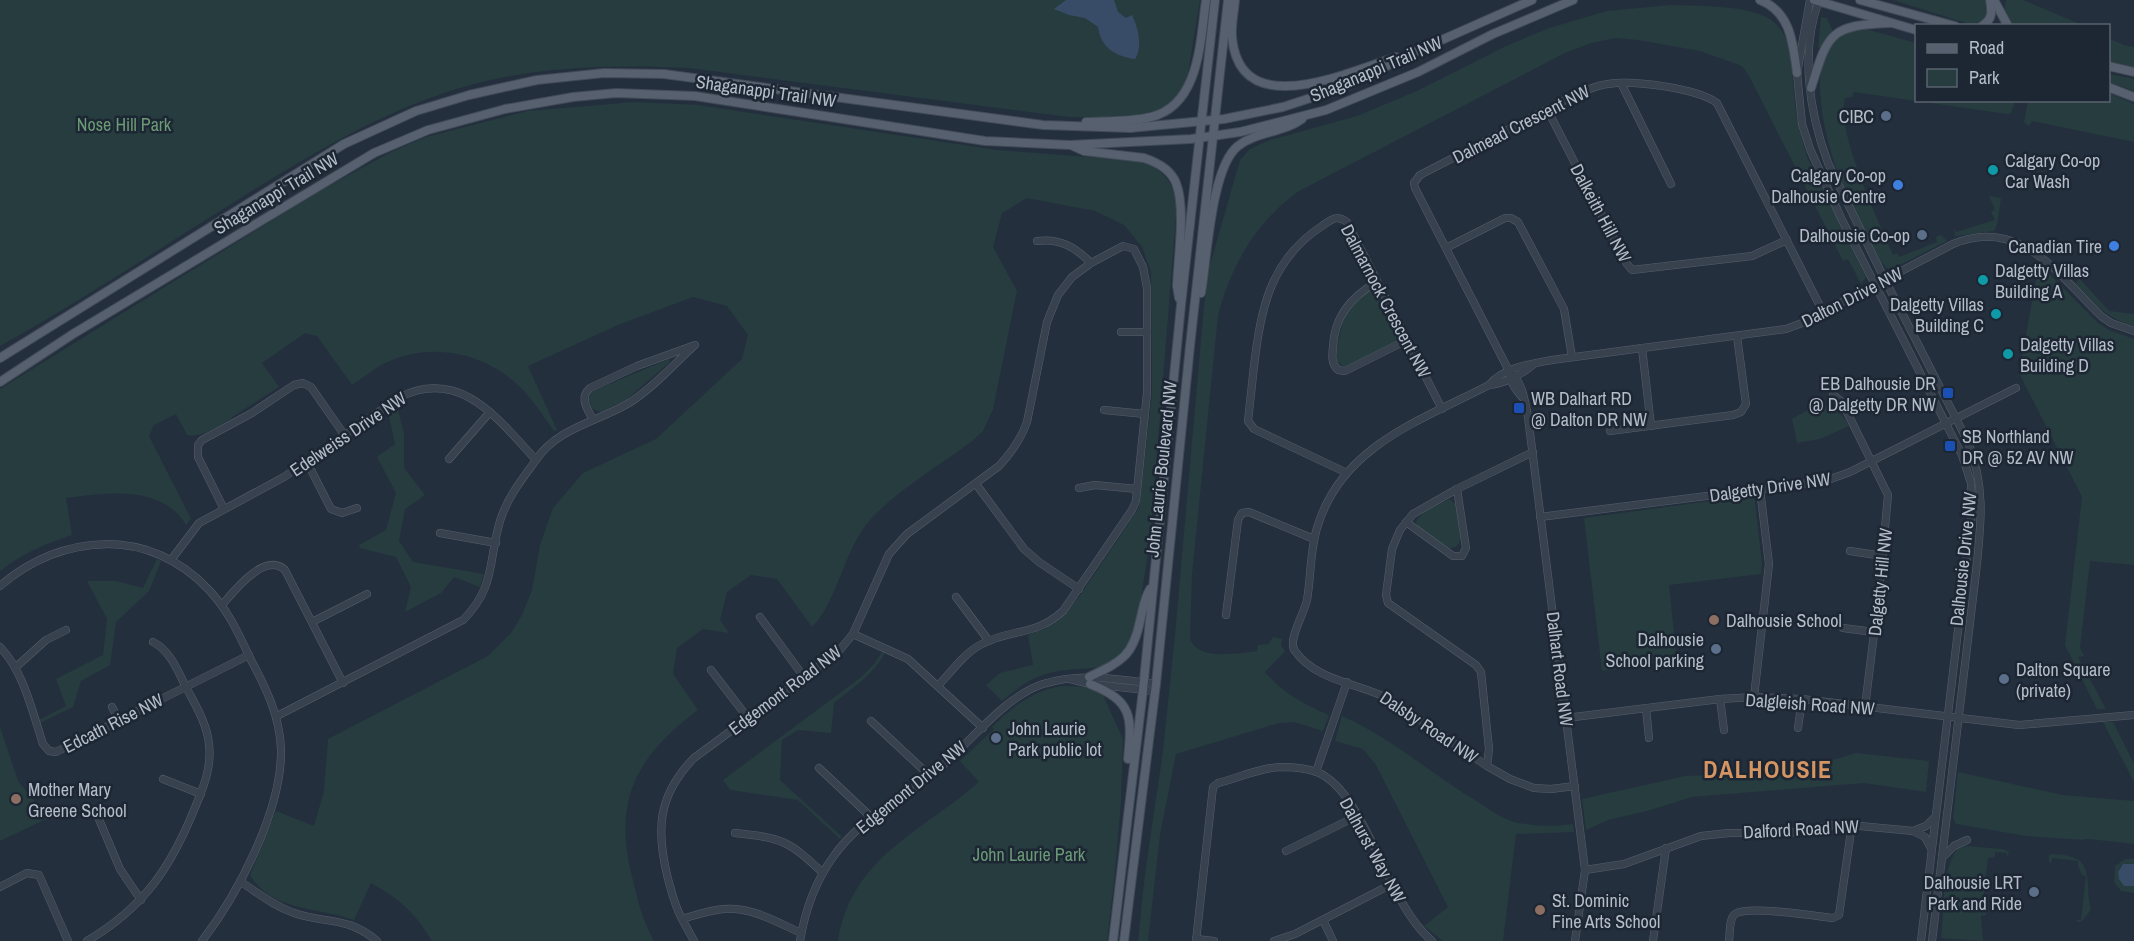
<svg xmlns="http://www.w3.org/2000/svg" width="2134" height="941" font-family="'Archivo Narrow',sans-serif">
<rect width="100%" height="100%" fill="#242f3e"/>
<g fill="#263c3f">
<path d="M0,0H1200L1187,80C1182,90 1176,100 1167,106C1143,120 1096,117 1069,117L689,68C609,64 527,66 450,91C376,115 310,155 244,196C163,246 83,300 0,346Z"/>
<polygon points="1893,0 1985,0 1988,16 1981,23 1969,24"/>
<polygon points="2006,0 2023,0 2082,25 2012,25 2004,12"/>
<path d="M1671,5C1699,6 1741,5 1766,17C1778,23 1785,34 1789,46L1797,120L1807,157L1866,277L1861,284L1848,259L1843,261L1748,74L1742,66L1700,51L1638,40L1616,38L1591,43L1565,53L1299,191C1255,223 1232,264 1218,315L1192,574L1190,637C1195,662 1239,653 1257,651L1258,645L1268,644L1273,637L1282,639L1281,645L1285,651L1265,672C1283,693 1303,704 1329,715L1323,731L1294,722L1279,723L1176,754L1160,835L1148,941H1138L1145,874L1163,751L1175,635L1204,306L1210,265L1240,160L1250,149L1270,140L1357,116L1417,91L1504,47L1549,28L1607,11Z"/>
<polygon points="1821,17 1827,18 1833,32 1821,48 1818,47"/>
<path d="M1862,28L1916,43V100L2015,101L2011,113L2007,114L1854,92L1852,97L1845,98C1836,134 1878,219 1893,255L1897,253L1899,257L1937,242L1936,237L1941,235L1947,241L1892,269L1887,268L1881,262C1850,202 1824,158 1820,89C1820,71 1822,46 1840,35C1845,31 1855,30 1862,28Z"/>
<polygon points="2108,38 2124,45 2134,47 2134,68 2109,62"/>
<polygon points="2108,74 2134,79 2134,91 2109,82"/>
<polygon points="2109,93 2134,104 2134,142 2032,121 2029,126 2024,122 2028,101 2108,100"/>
<path d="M634,102L698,105L997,150L1142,161C1162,170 1173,181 1177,204L1150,541L1136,629C1117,680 1091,663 1049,673C1030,678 1016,689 1002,701L986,685L1000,673L1033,665L1028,635L1044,629L1060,619L1079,597L1139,508L1152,394L1151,272L1142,247L1124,225L1095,211L1027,198L1002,213L993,247L1017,291L993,409L983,431L971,442C939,466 881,500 861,532C844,558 833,607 812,627L777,579L751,575L727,592L720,620L729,633L703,629L677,648L673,674L698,710C635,757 612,802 633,880C638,903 643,921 654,941H432C415,913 400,899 371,883L354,920C319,907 272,912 250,875L276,811L314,826L324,791L328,739L488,656L511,633L522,615L532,590L540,545L553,508L583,473L656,439L742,359L748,335L727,306L693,297L618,325L528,366L557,430L554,431C544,417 533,400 520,387C484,351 428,341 383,364C373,370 362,378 352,385L317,336L305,333L262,363L279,387L232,417L231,419C218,426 202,438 187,435L176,414L154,425L149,436L191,519L186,525C162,484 105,493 66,498L72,535C45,544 23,553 0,571V389L320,191L389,153L426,137L528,111Z"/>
<polygon points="1989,196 2001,198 1997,225 1994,231 1955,236 1954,228 1956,232 1995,220 1991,212 1995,210"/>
<polygon points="2039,264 2098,323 2109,330 2134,339 2134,565 2090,561 2080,648 2084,656 2078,657 2106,709 2097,709 2065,645 2082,497 2019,373"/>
<path d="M2079,278L2109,311L2134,314V326C2106,318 2097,305 2076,284Z"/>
<path d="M1370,291L1377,292L1398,335L1396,341L1347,367L1343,366L1337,361L1336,356C1339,331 1345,303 1370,291Z"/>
<polygon points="669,359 670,362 626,400 601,412 592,409 588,399 593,391"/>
<path d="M1822,402C1833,414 1839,407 1849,426L1820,439L1797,443L1792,419Z"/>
<polygon points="397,406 404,434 404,468 425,495 405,509 399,541 413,562 484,574 480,587 454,577 441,593 405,612 411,587 396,557 360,548 359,545 386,530 396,493 377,457 395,444 388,412"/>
<polygon points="1748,496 1754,498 1755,501 1762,564 1761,574 1669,585 1677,661 1602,671 1584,518"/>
<path d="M1450,499L1456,505C1458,517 1469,549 1449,548L1418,527L1416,522C1421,511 1439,504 1450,499Z"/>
<polygon points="157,559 161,561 149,591 116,622 110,665 81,681 73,707 40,723 39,720 66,706 56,679 103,655 107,619 87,581 116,581 143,588"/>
<path d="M882,652H885C875,674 852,688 834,703L831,733L798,730L782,740L780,780L839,834L842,837L840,839L798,800L730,790L723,780L860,678L874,664Z"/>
<path d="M1062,686L1089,687L1101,691L1123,739L1121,802L1114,882L1107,941H838C851,857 922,832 979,782L960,761L994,729L992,727C1014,706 1032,691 1062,686Z"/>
<path d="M1342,716C1390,737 1433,775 1478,802C1490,810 1504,820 1518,823C1536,826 1556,827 1573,824L1574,832L1516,834L1503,941H1443L1424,926L1448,907L1376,765L1363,749L1335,741Z"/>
<polygon points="2103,722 2113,722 2134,764 2134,782"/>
<polygon points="0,727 18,781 48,818 0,841"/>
<polygon points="1856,753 1929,761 1926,792 1864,783 1692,797 1647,811 1608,820 1586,830 1582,799 1685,776 1739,774 1813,766"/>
<polygon points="1958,772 2063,795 2134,801 2134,844 2090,839 2084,839 2084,840 2026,836 1956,824 1953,818"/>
<path d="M1966,846L2003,849L2009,852L2007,858V853L1995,852V857L1988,858L1982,908L1987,909L1986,915L1981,916L1983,941L1941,938C1945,909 1940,875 1957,849Z"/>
<path d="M2051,854C2097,855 2084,876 2091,910L2082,921L2078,922L2076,920H2081L2086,876L2082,875L2078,866V861L2052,858L2051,863L2049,862V856Z"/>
<path d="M2125,859H2134V864C2125,863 2122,864 2118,872L2125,886H2134V893L2121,891L2114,882L2115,866Z"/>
</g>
<g fill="#394c67">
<path d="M1066,0H1114L1118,12L1126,18L1132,15C1138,27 1143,47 1135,59C1115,56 1101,48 1098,27L1085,18L1069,15L1054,9Z"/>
<polygon points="2123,864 2134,864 2134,886 2124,886 2119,879 2118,872"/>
</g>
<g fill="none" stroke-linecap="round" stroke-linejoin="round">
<g stroke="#565f6c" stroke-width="8">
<g id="minor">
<polyline points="1810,0 1797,73 1802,124 1810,149 1841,218 1962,455 1971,483 1972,513 1921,941"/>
<path d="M1819,0C1800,52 1809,112 1828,163L1881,272L1968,442C1986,487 1981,525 1976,572L1932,941"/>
<polyline points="1621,83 1671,184"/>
<polyline points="1547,109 1627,264 1632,270 1752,256 1787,240"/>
<path d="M1037,241C1060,238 1075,247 1091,263"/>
<polyline points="1446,248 1505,218 1511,218 1518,222 1564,309 1572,357"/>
<path d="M1377,282C1352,296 1334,317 1333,347C1332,356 1331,363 1338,370L1345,371L1407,340"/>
<polyline points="1121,332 1147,332"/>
<polyline points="1642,348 1651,426"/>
<path d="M1509,371C1522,380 1525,401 1528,417L1585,870L1575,941"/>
<path d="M1489,385C1504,384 1522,374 1534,364"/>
<polyline points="1833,395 1842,402 1888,495 1879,593 1865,707"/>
<path d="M1522,397C1515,389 1510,382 1509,371L1415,188L1414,183L1420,175L1581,92C1590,89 1598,85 1608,84C1633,80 1697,88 1717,103L1823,312"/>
<polyline points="1104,410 1145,414"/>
<polyline points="1610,431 1733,415 1741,412 1746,404 1737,336"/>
<polyline points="449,459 490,412"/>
<path d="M536,460C557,428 597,422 629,403C653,388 674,364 695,345L637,366L590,388C579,398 587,408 593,420"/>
<polyline points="307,462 331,509 342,513 357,508"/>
<path d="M1345,472L1254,429L1248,421C1250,403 1252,384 1254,366C1261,308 1270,260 1322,226C1331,220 1337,214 1347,222L1442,409"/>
<polyline points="976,484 1024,549 1039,562 1079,589"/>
<polyline points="1079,488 1095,485 1137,489"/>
<polyline points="224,509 198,457 198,445 202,440 252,413 294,385 303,383 311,387 345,436"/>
<polyline points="1540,517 1825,481 1850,472 2016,388"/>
<polyline points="1406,522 1453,556 1462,556 1466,548 1457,489"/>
<polyline points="440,533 496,543"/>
<polyline points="1850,551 1883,556"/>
<path d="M171,560L199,523L284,477L400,397C461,367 499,420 536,460C522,479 507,498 500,521C488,561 496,587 463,620L277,716"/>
<path d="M0,586C62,532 151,527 209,590C227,609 238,632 249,656C265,686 280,715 281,750C282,810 238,894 202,941"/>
<polyline points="956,597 989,641"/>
<path d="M222,605C234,591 265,551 285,570L343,683"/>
<polyline points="1226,615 1238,520 1242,513 1249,512 1314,539"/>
<polyline points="760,617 804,677"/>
<polyline points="312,622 367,594"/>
<polyline points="1843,628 1874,632"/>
<polyline points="853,634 908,659 983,728"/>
<path d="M0,647C24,672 32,711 43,744L49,751L56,752L249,655"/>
<polyline points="16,667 46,640 66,630"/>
<polyline points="711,670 748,718"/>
<polyline points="1070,679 1090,684 1155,691"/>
<polyline points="1754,697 1769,564 1760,489"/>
<polyline points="1720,699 1724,730"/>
<polyline points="112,707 119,720"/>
<polyline points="1646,708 1649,738"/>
<polyline points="1566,718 1720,699 1754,697 1802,699 2019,725 2134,715"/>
<polyline points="871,721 930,776"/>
<polyline points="1798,728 1802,699"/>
<polyline points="1487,766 1489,749 1481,672 1476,665 1388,603 1386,595 1392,549 1400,530 1413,514 1457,489 1533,452"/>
<polyline points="819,768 871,817"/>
<polyline points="1316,772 1347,682"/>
<polyline points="163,779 201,794"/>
<path d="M1575,786L1551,789L1534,788L1510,779L1487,766L1391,700C1360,683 1317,682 1295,651C1287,641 1304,614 1307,600C1311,577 1310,551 1317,528C1341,446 1420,421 1489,385C1504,367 1530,364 1552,360L1786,329L1802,323L1953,244C2020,216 2058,274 2101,316L2111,323L2134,331"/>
<polyline points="98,817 120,869 141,900"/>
<polyline points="1913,831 1926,826 1935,817"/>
<path d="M735,833C782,838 788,840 823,873"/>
<polyline points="1286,851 1357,816"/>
<polyline points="1942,858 1954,846 1967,840"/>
<polyline points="1585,870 1624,864 1701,836 1729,833 1790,833 1839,824 1913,831 1925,837 1931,848"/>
<path d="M241,882C258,893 274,906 294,913C326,924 348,916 377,941"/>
<polyline points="0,887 27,873 39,875 68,941"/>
<polyline points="682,919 694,941"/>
<polyline points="1323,920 1333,941"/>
<path d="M801,933C777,922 752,907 724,909C710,910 696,915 682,919C675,907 672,893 668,879C656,831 657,796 694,758L838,652L853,634L889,554L907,534L999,466C1012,452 1021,439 1027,422L1047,322L1058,295L1072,277L1091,263L1123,246L1134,249L1143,267L1147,288V393L1136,501L1132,510L1063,611C1034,637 1012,628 982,644C964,653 951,672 938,686"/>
<polyline points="1196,939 1214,941"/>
<path d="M87,941C143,908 170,869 194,810C203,788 212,768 209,744C207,724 196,706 187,689C178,672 171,651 153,642"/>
<path d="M800,941C805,911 815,882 833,857C861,817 905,798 941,767C970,742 1007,695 1043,684C1080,672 1118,679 1156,684"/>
<path d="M1196,941L1213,787L1218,783C1238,778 1259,768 1280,767C1291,767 1306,768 1317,772C1367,793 1385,902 1432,941"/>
<polyline points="1274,941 1295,934 1392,884"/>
<polyline points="1653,941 1666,848"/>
<path d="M1729,941C1730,934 1729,918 1735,914C1748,905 1816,916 1833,918L1839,915L1852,824"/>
</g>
</g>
<g stroke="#414a57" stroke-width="10">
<g id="major">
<path d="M1235,0C1234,12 1231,25 1232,37C1240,124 1348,72 1396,57"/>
<path d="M1760,0C1791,12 1793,44 1797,73"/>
<polyline points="1814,0 1916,30"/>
<polyline points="1860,0 1955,26"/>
<polyline points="1994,0 2008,26"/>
<path d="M1982,26C1993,19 1992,12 1990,0"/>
<polyline points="2108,66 2134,72"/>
<polyline points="2108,87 2134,97"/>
<path d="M1811,88C1828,34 1829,25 1890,23"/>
<path d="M1086,122C1107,121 1130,122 1151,117C1200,105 1200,41 1206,0"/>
<path d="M1073,146L1084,151L1144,158C1156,162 1171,170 1176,183C1186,208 1178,258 1177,286L1179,298"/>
<path d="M1201,293C1207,259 1211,167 1238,146C1257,131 1283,133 1302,119"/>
<polyline points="0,358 344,144 416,111 469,95 537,80 604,73 664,74 1043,125 1130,128 1224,119 1283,107 1347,86 1419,50 1532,0"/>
<polyline points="0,382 73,334 374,153 428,130 505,109 573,97 616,93 695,96 985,141 1070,145 1191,139 1240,132 1326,110 1418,72 1493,34 1573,0"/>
<path d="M1089,677C1120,662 1133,657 1140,621C1143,609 1144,599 1150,589"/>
<path d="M1090,684C1133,701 1132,717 1128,759"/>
<polyline points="1113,941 1143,690 1181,305 1215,0"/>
<polyline points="1124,941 1156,684 1190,346 1228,0"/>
</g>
</g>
<use href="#minor" stroke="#38414e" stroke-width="7"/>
<use href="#major" stroke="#56606e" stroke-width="8"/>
</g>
<g fill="#5c6f8a" stroke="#1d2633" stroke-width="2">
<circle cx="1886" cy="116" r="6"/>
<circle cx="1922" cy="235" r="6"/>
<circle cx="1716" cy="649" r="6"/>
<circle cx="2004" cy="679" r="6"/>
<circle cx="996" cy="738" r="6"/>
<circle cx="2034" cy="892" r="6"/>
</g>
<g fill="#0f9aa8" stroke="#1d2633" stroke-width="2">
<circle cx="1993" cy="170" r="6"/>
<circle cx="1983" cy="280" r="6"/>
<circle cx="1996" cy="314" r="6"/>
<circle cx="2008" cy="354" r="6"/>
</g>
<g fill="#3f7fe0" stroke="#1d2633" stroke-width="2">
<circle cx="1898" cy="185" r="6"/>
<circle cx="2114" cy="246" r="6"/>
</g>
<g fill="#1a4fb4" stroke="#1d2633" stroke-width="2">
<rect x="1942" y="387" width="12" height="12" rx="3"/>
<rect x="1513" y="402" width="12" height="12" rx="3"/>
<rect x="1944" y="440" width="12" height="12" rx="3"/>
</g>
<g fill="#8d6e63" stroke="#1d2633" stroke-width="2">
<circle cx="1714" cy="620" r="6"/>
<circle cx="16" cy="799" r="6"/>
<circle cx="1540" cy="910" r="6"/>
</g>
<g text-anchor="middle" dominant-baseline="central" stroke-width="5" stroke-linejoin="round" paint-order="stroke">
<g font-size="18" fill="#b4bcc9" stroke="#1d2633">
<text transform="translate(1376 69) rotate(-23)">Shaganappi Trail NW</text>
<text transform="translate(766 91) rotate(8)">Shaganappi Trail NW</text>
<text transform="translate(1521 124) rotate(-27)">Dalmead Crescent NW</text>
<text transform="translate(276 193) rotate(-31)">Shaganappi Trail NW</text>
<text transform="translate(1601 213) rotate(62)">Dalkeith Hill NW</text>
<text transform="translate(1852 297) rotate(-27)">Dalton Drive NW</text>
<text transform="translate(1386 301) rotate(62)">Dalmarnock Crescent NW</text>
<text transform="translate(348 434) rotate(-34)">Edelweiss Drive NW</text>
<text transform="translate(1161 469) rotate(-84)">John Laurie Boulevard NW</text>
<text transform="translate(1770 487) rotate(-8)">Dalgetty Drive NW</text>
<text transform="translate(1963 559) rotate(-84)">Dalhousie Drive NW</text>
<text transform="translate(1880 582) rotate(-84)">Dalgetty Hill NW</text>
<text transform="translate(1560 669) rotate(83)">Dalhart Road NW</text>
<text transform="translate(785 690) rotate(-37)">Edgemont Road NW</text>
<text transform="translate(1810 704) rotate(4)">Dalgleish Road NW</text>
<text transform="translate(113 723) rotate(-27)">Edcath Rise NW</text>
<text transform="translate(1429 727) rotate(34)">Dalsby Road NW</text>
<text transform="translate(911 787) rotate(-39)">Edgemont Drive NW</text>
<text transform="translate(1801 829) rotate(-3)">Dalford Road NW</text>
<text transform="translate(1373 850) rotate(61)">Dalhurst Way NW</text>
</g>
<g font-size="18" fill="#b4bcc9" stroke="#1d2633" text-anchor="start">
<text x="1874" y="116" text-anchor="end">CIBC</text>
<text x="2005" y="160">Calgary Co-op<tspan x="2005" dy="21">Car Wash</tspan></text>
<text x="1886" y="175" text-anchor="end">Calgary Co-op<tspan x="1886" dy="21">Dalhousie Centre</tspan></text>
<text x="1910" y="235" text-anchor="end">Dalhousie Co-op</text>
<text x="2102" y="246" text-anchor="end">Canadian Tire</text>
<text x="1995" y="270">Dalgetty Villas<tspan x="1995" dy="21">Building A</tspan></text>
<text x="1984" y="304" text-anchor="end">Dalgetty Villas<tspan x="1984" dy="21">Building C</tspan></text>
<text x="2020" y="344">Dalgetty Villas<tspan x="2020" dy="21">Building D</tspan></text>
<text x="1936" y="383" text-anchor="end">EB Dalhousie DR<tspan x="1936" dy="21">@ Dalgetty DR NW</tspan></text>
<text x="1531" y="398">WB Dalhart RD<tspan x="1531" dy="21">@ Dalton DR NW</tspan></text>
<text x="1962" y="436">SB Northland<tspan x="1962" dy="21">DR @ 52 AV NW</tspan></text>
<text x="1726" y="620">Dalhousie School</text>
<text x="1704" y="639" text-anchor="end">Dalhousie<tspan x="1704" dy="21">School parking</tspan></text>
<text x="2016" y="669">Dalton Square<tspan x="2016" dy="21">(private)</tspan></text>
<text x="1008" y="728">John Laurie<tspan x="1008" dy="21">Park public lot</tspan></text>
<text x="28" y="789">Mother Mary<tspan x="28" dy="21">Greene School</tspan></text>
<text x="2022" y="882" text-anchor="end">Dalhousie LRT<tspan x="2022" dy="21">Park and Ride</tspan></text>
<text x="1552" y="900">St. Dominic<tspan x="1552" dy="21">Fine Arts School</tspan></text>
</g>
<g font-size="18" fill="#6b9a76" stroke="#1d2633">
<text x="124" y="124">Nose Hill Park</text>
<text x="1029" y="854">John Laurie Park</text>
</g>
<g font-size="24" font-weight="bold" letter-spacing="1.5" fill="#d59563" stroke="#1d2633">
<text x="1768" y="769">DALHOUSIE</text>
</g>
</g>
<rect x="1915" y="24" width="195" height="78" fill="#1d2633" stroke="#59626f" stroke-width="1.5"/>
<rect x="1927" y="44" width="30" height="9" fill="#56606e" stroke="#59626f" stroke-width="1.5"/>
<text x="1969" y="54" font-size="18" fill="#b4bcc9">Road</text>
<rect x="1927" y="69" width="30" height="18" fill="#263c3f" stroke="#59626f" stroke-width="1.5"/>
<text x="1969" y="84" font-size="18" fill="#b4bcc9">Park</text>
</svg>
